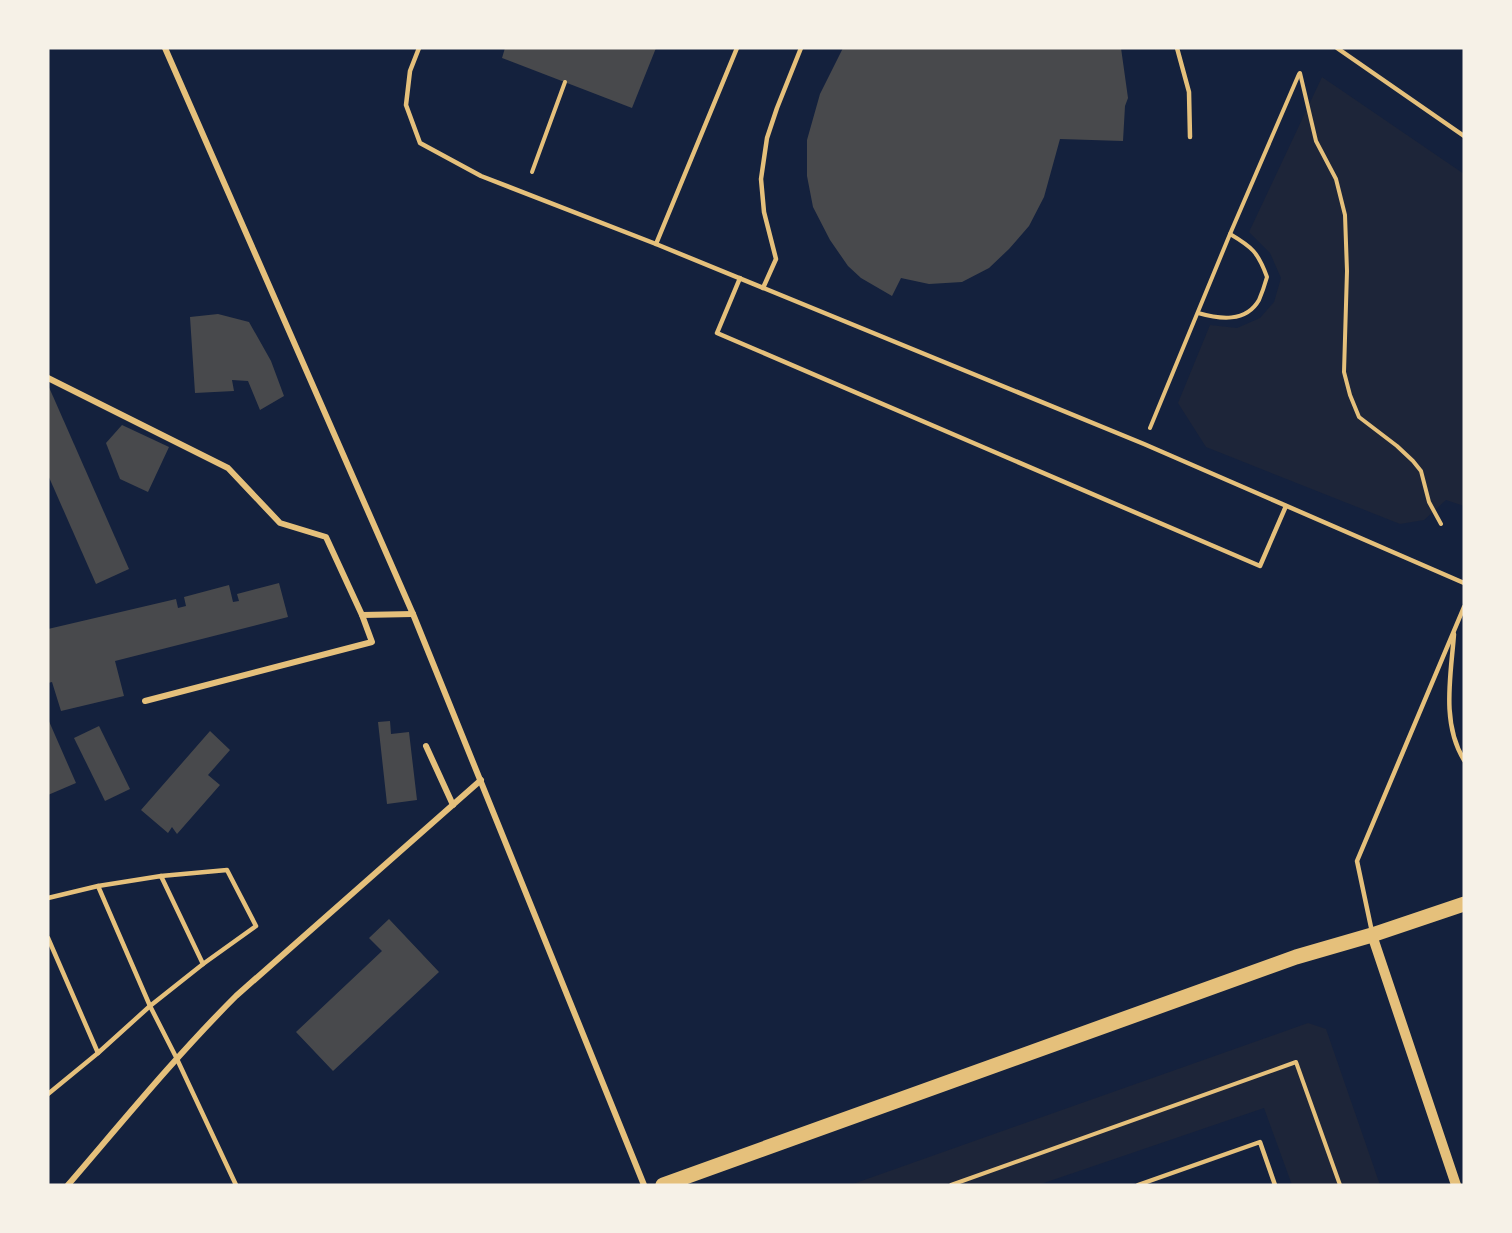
<svg xmlns="http://www.w3.org/2000/svg" width="1512" height="1233" font-family="'Sofia Sans Condensed',sans-serif">
<rect width="100%" height="100%" fill="#14213d"/>
<g fill="#1d2539">
<polygon points="1322,77 1464,174 1464,506 1446,500 1424,520 1400,524 1206,447 1178,403 1210,325 1237,328 1260,318 1274,302 1281,278 1270,253 1249,232"/>
<polygon points="1308,1023 1326,1029 1380,1185 1292,1185 1264,1108 1038,1185 850,1185"/>
</g>
<g fill="#48494c">
<polygon points="505,48 656,48 632,108 502,58"/>
<polygon points="843,48 1121,48 1128,98 1125,106 1123,141 1060,139 1044,197 1029,226 1009,249 989,268 962,282 929,284 901,278 892,296 861,278 848,266 830,240 813,207 807,176 807,140 820,94"/>
<polygon points="218,314 249,322 271,361 284,396 260,410 248,381 232,380 234,391 195,393 190,317"/>
<polygon points="48,385 129,569 96,584 48,475"/>
<polygon points="122,425 169,447 148,492 120,479 106,443"/>
<polygon points="279,583 288,617 115,661 124,696 61,711 52,682 48,683 48,629 176,599 178,608 186,606 184,597 229,585 233,602 239,601 237,594"/>
<polygon points="48,719 76,783 48,795"/>
<polygon points="390,721 391,734 409,732 417,800 387,804 378,722"/>
<polygon points="99,726 130,789 105,801 74,738"/>
<polygon points="210,731 230,750 208,775 220,785 177,834 172,827 168,833 141,810"/>
<polygon points="389,919 439,972 333,1071 296,1032 382,951 369,938"/>
</g>
<g fill="none" stroke-linecap="round" stroke-linejoin="round">
<g stroke="#e5c07b" stroke-width="4">
<polyline points="1300,73 1316,141 1336,179 1345,215 1347,271 1344,372 1350,395 1359,417 1397,446 1413,461 1421,471 1429,502 1441,524"/>
<polyline points="532,172 565,82"/>
<path d="M1198,313C1219,319 1246,323 1259,300C1262,293 1265,284 1267,277C1258,252 1252,247 1230,234"/>
<polyline points="1150,428 1230,234 1299,74"/>
<polyline points="951,1185 1296,1062 1340,1185"/>
</g>
<g stroke="#e5c07b" stroke-width="4.5">
<polyline points="419,48 410,71 406,105 420,143 481,176 656,244 1144,444 1464,583"/>
<polyline points="1177,48 1189,92 1190,137"/>
<polyline points="1337,48 1464,136"/>
<polyline points="656,244 737,48"/>
<polyline points="740,278 717,333 1260,566 1286,506"/>
<polyline points="763,288 776,259 764,212 761,179 767,138 777,108 801,48"/>
<path d="M1454,634C1451,675 1441,723 1464,760"/>
<polyline points="161,876 227,870 256,926 203,964"/>
<polyline points="98,886 150,1006 176,1057 236,1185"/>
<polyline points="48,898 98,886 161,876 203,964 150,1006 98,1053 48,938"/>
<polyline points="1372,932 1357,861 1464,607"/>
<polyline points="48,1094 98,1053"/>
<polyline points="1138,1185 1260,1142 1275,1185"/>
</g>
<g stroke="#e5c07b" stroke-width="6">
<polyline points="165,48 413,614 644,1185"/>
<polyline points="48,378 228,468 280,523 326,537 362,615 413,614"/>
<polyline points="145,701 372,642 362,615"/>
<polyline points="426,746 453,805"/>
<path d="M68,1185C123,1121 176,1056 236,996L481,780"/>
</g>
<polyline stroke="#e5c07b" stroke-width="10" points="1372,935 1456,1185"/>
<polyline stroke="#e5c07b" stroke-width="15" points="663,1185 1296,957 1372,935 1464,904"/>
</g>
<rect width="1512" height="1233" fill="none" stroke="#f6f1e7" stroke-width="99"/>
</svg>
